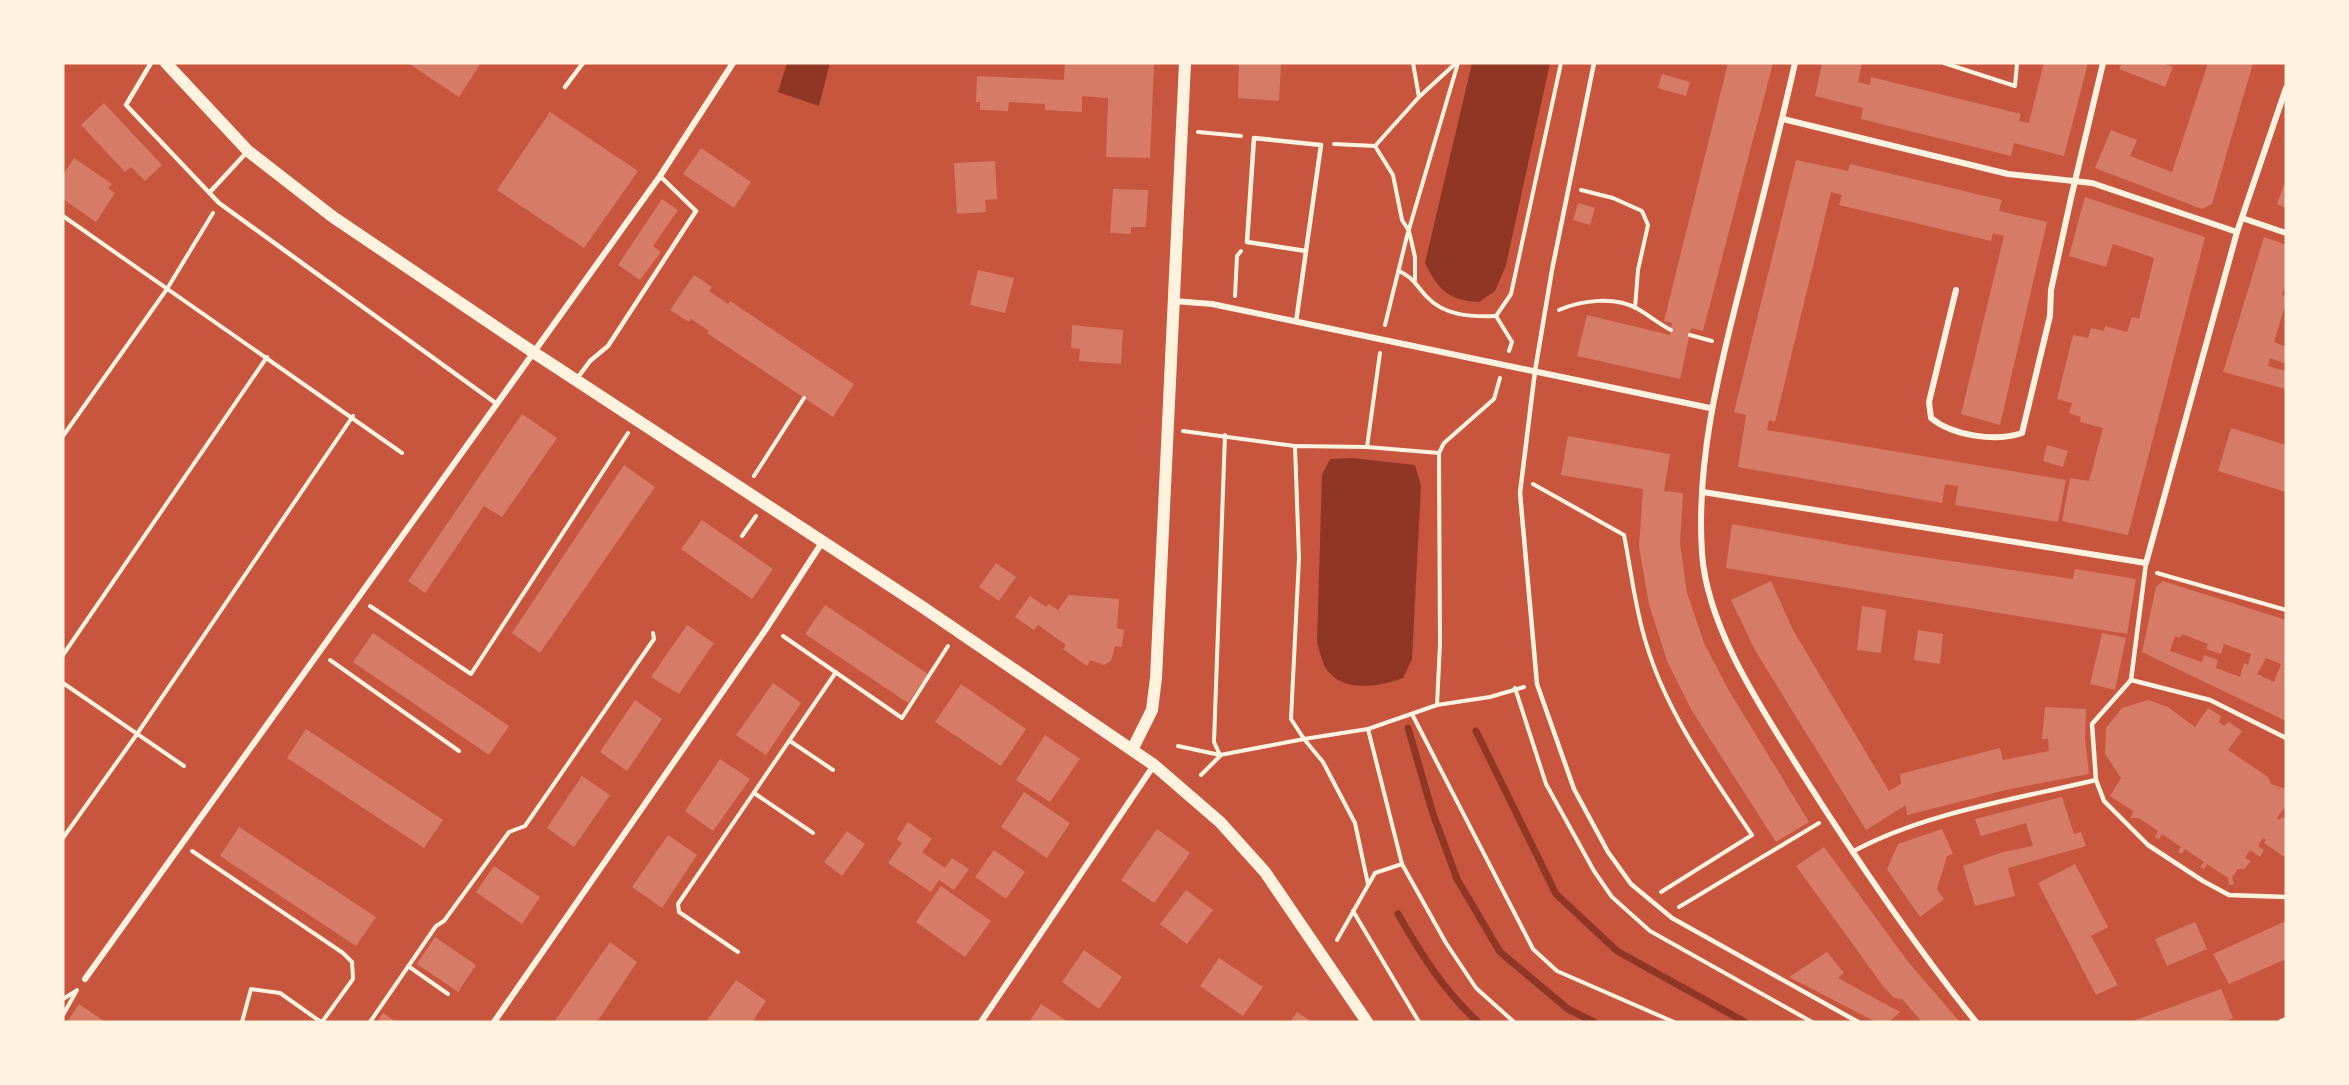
<svg xmlns="http://www.w3.org/2000/svg" width="2349" height="1085" font-family="Cabin,sans-serif">
<rect width="100%" height="100%" fill="#c8553d"/>
<g fill="#8f3625">
<polygon points="787,63 830,63 819,106 778,92"/>
<path d="M1472,63H1550L1506,265L1495,291L1479,302C1448,300 1439,291 1425,263Z"/>
<path d="M1352,458L1415,465L1421,486L1412,659L1403,678C1379,687 1339,694 1324,665C1321,658 1319,649 1317,642L1322,475L1330,459Z"/>
</g>
<g fill="none" stroke-linecap="round" stroke-linejoin="round">
<g stroke="#8f3625" stroke-width="7">
<polyline points="1408,728 1433,814 1457,879 1500,952 1568,1009 1594,1022"/>
<polyline points="1476,731 1556,894 1617,951 1745,1022"/>
<path d="M1398,914C1421,954 1444,991 1478,1022"/>
</g>
</g>
<g fill="#d67c66" fill-rule="evenodd">
<polygon points="408,63 481,63 459,97"/>
<polygon points="1065,63 1154,63 1150,158 1106,157 1108,98 1082,96 1082,112 1045,110 1045,104 1009,102 1008,111 980,110 980,102 976,102 977,76 1064,80"/>
<polygon points="1239,63 1281,63 1279,101 1238,98"/>
<polygon points="1728,63 1773,63 1703,331 1691,328 1680,379 1577,356 1587,315 1670,335 1672,323 1664,321"/>
<polygon points="1822,63 1862,63 1858,82 1870,85 1871,77 2021,114 2019,121 2029,123 2044,63 2088,63 2064,156 2014,143 2011,156 1861,119 1863,108 1815,96"/>
<polygon points="2122,63 2162,63 2173,67 2165,87 2119,69"/>
<polygon points="2208,63 2253,63 2212,204 2202,209 2095,168 2111,130 2137,140 2130,156 2172,172"/>
<polygon points="1662,74 1690,82 1686,96 1658,88"/>
<polygon points="104,103 162,165 145,181 131,167 125,172 81,125"/>
<polygon points="550,112 638,171 584,248 497,190"/>
<polygon points="701,148 751,182 734,208 683,174"/>
<polygon points="74,158 112,184 108,188 115,193 96,222 63,199 63,175"/>
<polygon points="1796,160 1848,171 1850,164 2002,200 1999,211 2047,222 2000,425 1961,414 2004,236 1993,233 1991,241 1839,205 1842,195 1831,192 1775,422 1769,420 1767,430 2066,480 2058,522 1955,505 1958,486 1945,484 1942,503 1738,467 1746,415 1734,412"/>
<polygon points="995,161 997,199 985,200 986,212 957,214 954,163"/>
<polygon points="2286,180 2286,208 2277,204"/>
<polygon points="1113,189 1148,190 1146,227 1131,227 1131,234 1110,233"/>
<polygon points="2085,197 2205,237 2128,535 2062,521 2070,478 2089,481 2103,428 2080,422 2081,417 2069,413 2072,403 2057,399 2073,335 2088,338 2091,328 2104,331 2105,326 2127,332 2132,317 2139,319 2154,258 2113,244 2106,267 2069,256"/>
<polygon points="662,199 678,210 653,246 661,252 640,280 618,265"/>
<polygon points="1578,203 1595,208 1590,225 1573,220"/>
<polygon points="2264,237 2286,245 2286,284 2282,295 2286,296 2286,302 2274,342 2286,347 2286,364 2270,358 2268,366 2286,371 2286,389 2223,372"/>
<polygon points="978,270 1014,278 1005,313 970,305"/>
<polygon points="694,275 712,287 709,291 728,304 730,301 854,384 833,417 707,333 709,331 691,319 689,322 670,310"/>
<polygon points="1072,325 1123,330 1121,364 1079,361 1080,349 1071,348"/>
<polygon points="522,414 557,438 502,517 484,506 425,593 408,581"/>
<polygon points="2231,428 2286,445 2286,492 2218,471"/>
<polygon points="1568,436 1670,454 1664,491 1683,493 1680,543 1687,593 1704,643 1728,689 1809,822 1776,842 1692,711 1667,661 1649,604 1639,547 1643,489 1561,475"/>
<polygon points="2047,445 2068,451 2063,467 2043,461"/>
<polygon points="624,465 655,487 540,653 512,633"/>
<polygon points="702,520 773,569 752,599 681,549"/>
<polygon points="1732,524 1889,552 2073,579 2075,569 2136,579 2127,634 1726,568"/>
<polygon points="996,563 1016,577 999,601 979,587"/>
<polygon points="1771,581 1793,630 1889,791 1901,784 1900,774 2000,748 2003,760 2049,751 2048,739 2042,739 2045,707 2086,709 2085,739 2089,774 2010,789 1907,815 1906,805 1866,830 1756,652 1731,600"/>
<path d="M2163,581L2286,620V721L2142,652L2156,587ZM2182,634L2208,644L2206,649L2221,654L2224,644L2251,654L2248,665L2244,663L2240,677L2216,668L2218,660L2204,655L2202,662L2170,651L2175,636L2180,638ZM2266,658L2281,664L2274,682L2257,674Z"/>
<polygon points="1069,595 1119,599 1117,628 1124,630 1122,647 1115,646 1111,661 1104,665 1090,660 1087,666 1063,649 1066,645 1038,625 1034,630 1015,617 1030,596 1046,607 1049,604 1058,610"/>
<polygon points="825,605 928,674 908,703 805,634"/>
<polygon points="1862,606 1886,610 1881,653 1857,650"/>
<polygon points="687,625 714,643 679,694 651,677"/>
<polygon points="1918,630 1943,634 1940,664 1914,660"/>
<polygon points="373,633 509,726 489,755 353,662"/>
<polygon points="2102,633 2126,638 2115,690 2090,684"/>
<polygon points="773,683 801,703 766,755 736,735"/>
<polygon points="961,684 1026,729 1001,766 935,722"/>
<polygon points="635,700 662,719 627,771 600,752"/>
<polygon points="2148,700 2168,707 2195,727 2208,708 2221,716 2219,722 2224,726 2229,722 2242,731 2228,750 2268,777 2271,784 2286,789 2286,805 2277,818 2279,820 2282,817 2286,820 2286,858 2264,843 2266,840 2263,838 2258,846 2264,850 2260,857 2250,850 2245,858 2251,861 2244,869 2238,869 2232,877 2234,884 2229,885 2228,878 2207,864 2204,869 2200,867 2204,862 2185,849 2181,854 2178,852 2181,847 2162,834 2159,839 2155,837 2158,831 2139,818 2131,818 2133,811 2110,796 2121,778 2105,754 2106,728 2122,708"/>
<polygon points="306,729 443,820 424,848 287,758"/>
<polygon points="1045,735 1080,759 1050,802 1016,780"/>
<polygon points="720,759 750,779 713,831 685,811"/>
<polygon points="582,776 610,795 574,847 547,828"/>
<polygon points="1024,792 1070,823 1047,858 1001,827"/>
<polygon points="2062,797 2074,834 2081,832 2086,846 2008,868 2015,896 1975,906 1963,866 2003,852 2033,846 2026,823 1981,836 1975,819"/>
<polygon points="908,822 932,839 922,852 945,868 952,858 969,869 954,890 939,880 931,892 888,863 902,843 897,839"/>
<polygon points="239,827 376,917 356,946 220,856"/>
<polygon points="1157,829 1190,853 1154,903 1121,880"/>
<polygon points="1942,829 1953,854 1947,856 1937,889 1944,899 1920,917 1887,869 1898,844"/>
<polygon points="847,831 865,844 842,876 824,862"/>
<polygon points="668,835 697,855 662,908 632,887"/>
<polygon points="1824,847 1909,963 1960,1022 1922,1022 1902,999 1894,998 1883,986 1796,866"/>
<polygon points="994,850 1025,872 1006,899 975,877"/>
<polygon points="2075,864 2108,927 2091,936 2118,985 2096,995 2038,883"/>
<polygon points="494,866 540,897 522,924 476,892"/>
<polygon points="941,886 991,921 965,957 916,922"/>
<polygon points="1186,890 1213,910 1187,944 1160,924"/>
<polygon points="2286,921 2286,959 2229,984 2213,954"/>
<polygon points="2195,922 2207,949 2167,966 2155,939"/>
<polygon points="435,937 476,965 458,992 417,964"/>
<polygon points="610,942 637,962 597,1022 554,1022"/>
<polygon points="1084,950 1122,977 1099,1009 1062,982"/>
<polygon points="1827,952 1844,973 1838,978 1900,1012 1889,1022 1876,1022 1789,977"/>
<polygon points="1219,958 1263,987 1243,1016 1200,986"/>
<polygon points="736,980 766,1001 752,1022 706,1022"/>
<polygon points="2221,989 2233,1018 2223,1022 2130,1022"/>
<polygon points="79,1004 105,1022 67,1022"/>
<polygon points="1041,1004 1068,1022 1029,1022"/>
<polygon points="1297,1012 1312,1022 1290,1022"/>
<polygon points="383,1013 396,1022 377,1022"/>
</g>
<g fill="none" stroke-linecap="round" stroke-linejoin="round">
<g stroke="#fff3e0" stroke-width="4">
<polyline points="1413,63 1419,97"/>
<polyline points="1944,63 2015,86 2017,63"/>
<polyline points="1198,132 1241,136"/>
<polyline points="1334,144 1375,146 1419,97 1456,63"/>
<polyline points="1375,146 1393,175 1402,220 1409,231 1415,257 1415,280"/>
<polyline points="1581,190 1613,198 1642,211 1648,225 1638,270 1635,308"/>
<polyline points="63,216 402,453"/>
<path d="M1399,271C1416,280 1414,283 1426,296C1444,316 1471,317 1496,316"/>
<polyline points="1235,296 1237,256 1241,251"/>
<path d="M1559,310C1582,300 1615,296 1638,309C1650,316 1659,324 1671,330"/>
<polyline points="1385,325 1407,236 1458,63"/>
<polyline points="1690,335 1712,341"/>
<polyline points="1509,351 1512,342 1496,316 1511,294 1561,63"/>
<polyline points="1183,431 1295,446"/>
<polyline points="63,436 167,289 213,213"/>
<polygon points="1295,446 1367,447 1439,453 1440,644 1437,705 1368,729 1304,739 1291,719 1299,558"/>
<polyline points="1367,447 1380,353"/>
<polyline points="1439,453 1444,443 1494,399 1500,378"/>
<polyline points="754,476 804,398"/>
<path d="M1533,484L1624,535C1631,570 1635,608 1646,643C1667,714 1711,774 1752,835L1661,892"/>
<polyline points="742,536 756,516"/>
<polyline points="2157,573 2286,610"/>
<polyline points="370,606 471,674 628,433"/>
<polyline points="783,636 902,718 948,646"/>
<polyline points="63,655 267,357"/>
<polyline points="330,660 459,751"/>
<polyline points="63,683 184,766"/>
<polyline points="1515,688 1546,784 1594,871 1612,897 1650,931 1812,1022"/>
<polyline points="1437,705 1490,697 1524,687"/>
<polyline points="1412,714 1533,949 1557,971 1674,1022"/>
<polyline points="1368,729 1402,864 1446,943 1476,988 1514,1022"/>
<polyline points="790,741 833,770"/>
<polyline points="1178,746 1220,755 1304,739 1323,762 1355,823 1368,884"/>
<polyline points="1220,755 1214,742 1225,435"/>
<polyline points="1201,775 1220,756"/>
<polyline points="754,793 813,833"/>
<polyline points="63,838 137,734 353,416"/>
<polyline points="192,851 343,953 352,962 353,979 322,1022"/>
<polyline points="1679,907 1819,823"/>
<polyline points="1353,911 1419,1022"/>
<polyline points="1337,940 1375,873 1402,864"/>
<polyline points="738,952 679,912 678,904 836,672"/>
<polyline points="408,966 448,994"/>
<polyline points="63,999 76,991"/>
<polyline points="63,1015 77,990"/>
<polyline points="242,1022 251,989 280,993 321,1022"/>
<polyline points="370,1022 436,926 444,921 509,832 525,826 654,639 653,633"/>
</g>
<g stroke="#fff3e0" stroke-width="4.5">
<polyline points="151,63 126,105 219,203 497,404"/>
<polyline points="1594,63 1552,270 1535,371 1520,493 1537,684 1574,789 1608,852 1631,884 1672,918 1858,1022"/>
<polyline points="565,87 583,63"/>
<polyline points="210,192 246,153"/>
<polyline points="1296,322 1321,145 1254,138 1247,242 1306,251"/>
<polyline points="576,380 590,361 608,346 696,211 660,176"/>
<polyline points="2131,680 2210,700 2286,738"/>
<polyline points="2131,680 2146,563"/>
<polyline points="2096,780 2104,801 2148,845 2203,881 2229,895 2286,897"/>
<path d="M1852,852C1923,813 2017,799 2096,780L2092,724L2131,680"/>
</g>
<g stroke="#fff3e0" stroke-width="6">
<path d="M1795,63C1778,138 1759,213 1740,288C1718,374 1696,463 1702,553C1707,628 1762,709 1801,772C1856,859 1911,941 1976,1022"/>
<polyline points="1783,119 2008,174 2092,183 2237,232"/>
<polyline points="2242,218 2286,233"/>
<path d="M1956,290L1929,402L1931,418C1953,436 1996,442 2022,433L2050,316L2051,290L2071,198L2103,63"/>
<polyline points="1174,301 1212,304 1710,408"/>
<polyline points="1703,492 2146,563 2237,232 2286,88"/>
<polyline points="85,979 660,176 733,63"/>
<polyline points="494,1022 766,629 823,541"/>
<polyline points="981,1022 1154,765"/>
<polyline points="2281,1022 2286,1020"/>
</g>
<g stroke="#fff3e0" stroke-width="12">
<polyline points="166,63 248,151 333,217 533,352 921,606 1154,765 1220,822 1265,872 1367,1022"/>
<polyline points="1133,748 1152,710 1156,678 1185,63"/>
</g>
</g>
<rect width="2349" height="1085" fill="none" stroke="#fff3e0" stroke-width="129"/>
</svg>
